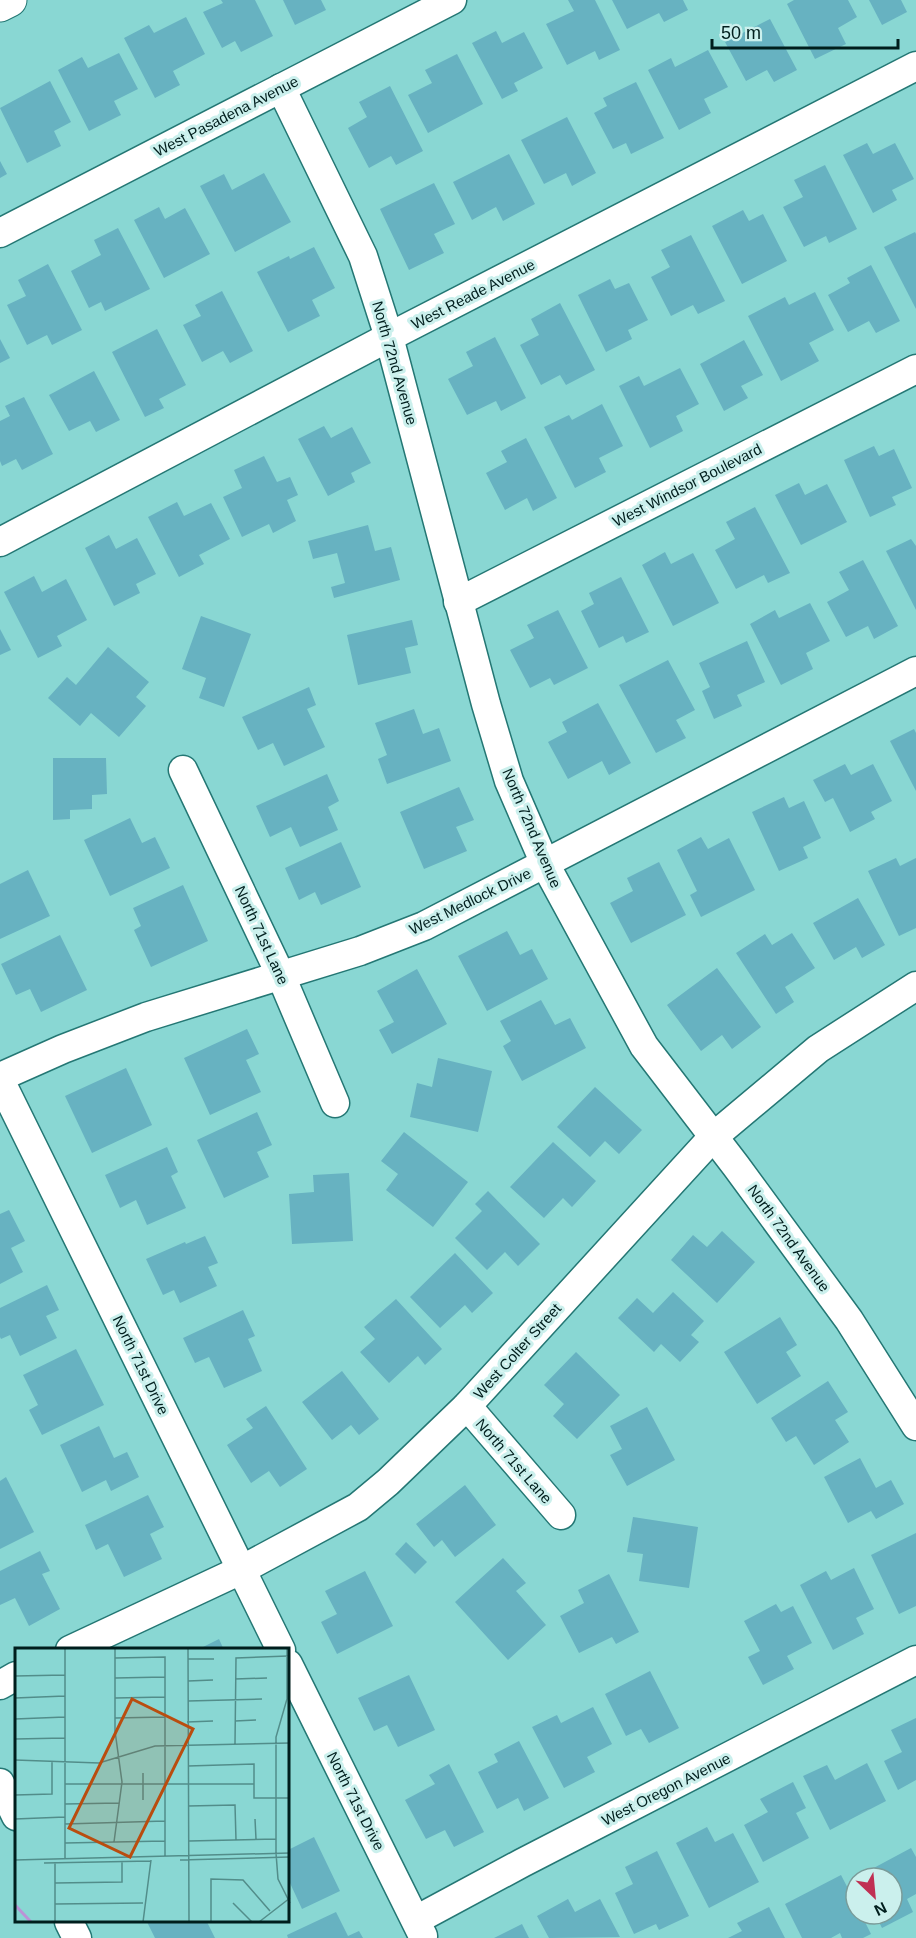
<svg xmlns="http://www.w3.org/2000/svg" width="916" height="1938" font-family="Arial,sans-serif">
<rect width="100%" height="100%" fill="#89d7d3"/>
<g fill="#67b2c1">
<polygon points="221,0 255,0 273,36 241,52 235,41 222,48 203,12 223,3"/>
<polygon points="283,0 321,0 326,10 295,25"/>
<polygon points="568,0 595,0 620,50 599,60 595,51 567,65 546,24 574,11"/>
<polygon points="612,0 683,0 688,10 664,22 659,13 627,29"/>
<polygon points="794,0 848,0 857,17 838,28 846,44 815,59 787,4"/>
<polygon points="869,0 901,0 907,12 882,25"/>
<polygon points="186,17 205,54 173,71 180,85 155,98 124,38 149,25 154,33"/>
<polygon points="770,19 797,70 774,82 767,70 746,81 725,42"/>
<polygon points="496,31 502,43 524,32 543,68 514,83 518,91 502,99 472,43"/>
<polygon points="708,50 728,87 704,99 711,113 679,130 648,70 671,58 675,67"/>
<polygon points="119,53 138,89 114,101 121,115 89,131 58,70 82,57 88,68"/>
<polygon points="457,54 483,104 428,133 408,95 432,83 425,70"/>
<polygon points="50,81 71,122 54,131 61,146 27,163 0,108"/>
<polygon points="636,82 664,138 631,154 626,143 613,149 594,113 607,106 603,98"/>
<polygon points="390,86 423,151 396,165 391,156 369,168 348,128 367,117 359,102"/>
<polygon points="567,117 596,173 572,186 566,173 544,184 521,140"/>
<polygon points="867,143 873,154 895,143 914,179 892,190 897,200 873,213 843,155"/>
<polygon points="509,154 535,204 503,221 496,207 472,220 453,182"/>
<polygon points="0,161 7,174 0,178"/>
<polygon points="825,165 857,229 829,243 826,236 804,247 783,207 803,197 794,180"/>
<polygon points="264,173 291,222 235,252 200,186 224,174 232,190"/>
<polygon points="434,183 455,224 434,234 444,253 409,270 380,209"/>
<polygon points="159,207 165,219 185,208 210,254 164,278 134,220"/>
<polygon points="743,210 749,221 763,214 787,261 742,284 712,226"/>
<polygon points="118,228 150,289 105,311 101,302 89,308 71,271 101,255 94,240"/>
<polygon points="915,232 916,234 916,309 884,247"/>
<polygon points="691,235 725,301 698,314 693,305 671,316 651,277 670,267 661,250"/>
<polygon points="314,247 335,288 312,300 320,316 288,332 257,272 289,256 290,259"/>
<polygon points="48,264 82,330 52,345 47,335 27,345 7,305 26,296 18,280"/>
<polygon points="871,265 900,321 876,333 869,321 848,332 828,295 850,283 847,278"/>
<polygon points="610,279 615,289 629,283 648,320 628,330 632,339 606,352 578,295"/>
<polygon points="222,291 253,351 230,363 223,351 202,362 183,325 201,316 195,305"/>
<polygon points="815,292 834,330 809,343 819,361 781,381 748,316 785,297 789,305"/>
<polygon points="560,303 595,370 566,385 560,375 541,385 520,345 539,335 531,319"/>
<polygon points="157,329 186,385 159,399 164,408 145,417 112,352"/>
<polygon points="495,337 526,398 501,411 496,401 467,415 448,379 473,366 466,352"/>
<polygon points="0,339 10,358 0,363"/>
<polygon points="744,340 763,375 741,386 748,398 724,411 700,364"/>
<polygon points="680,368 699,404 676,416 683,431 650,448 619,386 639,376 644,386"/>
<polygon points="94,371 120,420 96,432 90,421 69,431 49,395"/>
<polygon points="24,397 53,454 22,470 16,459 2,466 0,461 0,421 10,416 5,406"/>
<polygon points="602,404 623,446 599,458 606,472 575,488 544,427 569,415 572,420"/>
<polygon points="324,426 331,438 352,427 371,463 351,473 355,482 328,496 298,439"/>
<polygon points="526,438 557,498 533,511 527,498 505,510 486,473 507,462 501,451"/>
<polygon points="874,446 879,456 894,449 912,488 892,497 896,505 870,517 844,460"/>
<polygon points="264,456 277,482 290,477 298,495 287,500 296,521 273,533 269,524 242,537 223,497 242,488 234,470"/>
<polygon points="799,483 805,495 827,484 847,522 801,545 775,495"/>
<polygon points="177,502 184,516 211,503 230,539 199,555 204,564 179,577 148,517"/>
<polygon points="755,507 790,573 768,583 764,575 736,589 715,550 735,539 726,522"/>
<polygon points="368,525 375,551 391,547 400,580 334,598 331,587 345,583 337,553 313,559 308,541"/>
<polygon points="109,535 116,549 137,538 156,574 136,584 140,593 114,606 85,548"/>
<polygon points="911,539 916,546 916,610 886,551"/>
<polygon points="665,552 671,564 693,553 719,603 673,626 642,565"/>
<polygon points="863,560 898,626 874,639 868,626 846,637 827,602 849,590 839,572"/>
<polygon points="34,576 42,592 66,579 87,620 57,636 62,646 38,658 4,592"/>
<polygon points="621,577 649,632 626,643 623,636 599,648 581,611 594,604 589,593"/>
<polygon points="810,603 830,641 806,653 813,669 781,685 750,624 775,610 779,618"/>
<polygon points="558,610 588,668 554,685 550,678 530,688 510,650 534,638 527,625"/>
<polygon points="201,616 251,634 224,707 199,698 206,678 182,669"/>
<polygon points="412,620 418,645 405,648 411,673 358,685 347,635"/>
<polygon points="0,629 11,650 0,655"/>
<polygon points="747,641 765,682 737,695 742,706 714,719 702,691 710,687 699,663"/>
<polygon points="108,647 149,682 136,697 146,706 119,737 91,713 80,726 48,698 67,677 76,685"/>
<polygon points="668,660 695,710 676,720 686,738 656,753 619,685"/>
<polygon points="309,687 316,705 307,709 325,747 284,766 273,743 258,750 242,717"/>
<polygon points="598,703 631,763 609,775 602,761 568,779 548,742 567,732 562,722"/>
<polygon points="414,709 423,734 439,728 451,761 387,784 378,759 387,755 375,723"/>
<polygon points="914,729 916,733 916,791 890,741"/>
<polygon points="53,758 106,758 107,794 92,795 92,809 70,810 70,819 53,820"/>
<polygon points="845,764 851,775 873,764 892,801 871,812 875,819 850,832 833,798 825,802 813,780"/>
<polygon points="327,774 339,801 328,807 338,830 300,847 291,827 270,837 256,806"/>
<polygon points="459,787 474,820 456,827 467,851 424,869 400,812"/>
<polygon points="784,797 789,808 804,801 821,838 803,847 808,858 779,871 752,812"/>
<polygon points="130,818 142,843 155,837 170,868 110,896 84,840"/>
<polygon points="701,837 708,849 729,838 755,890 701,917 690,895 697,891 677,850"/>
<polygon points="341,842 361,887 321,905 315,892 299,900 285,868"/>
<polygon points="896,858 900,866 916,858 916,928 899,936 868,871"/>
<polygon points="659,862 686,915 631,943 610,903 633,891 627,878"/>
<polygon points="28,870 50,916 0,939 0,884"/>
<polygon points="183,885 208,941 151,967 134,930 141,926 133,908"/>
<polygon points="858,898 885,945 862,958 856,947 834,960 813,923"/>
<polygon points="507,931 520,955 532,949 548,979 487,1011 458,956"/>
<polygon points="792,933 815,968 785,987 794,1002 776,1014 736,953 765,934 772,945"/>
<polygon points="60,935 87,990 41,1012 30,989 16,995 1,964"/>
<polygon points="717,968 761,1027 732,1049 722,1035 701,1051 667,1005"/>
<polygon points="417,969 447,1024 392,1054 379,1030 394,1022 377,991"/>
<polygon points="541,1000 555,1025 570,1018 586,1048 522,1081 503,1046 511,1041 500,1021"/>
<polygon points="247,1029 259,1054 246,1060 261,1092 210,1115 184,1058"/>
<polygon points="438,1058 492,1071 478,1132 410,1117 417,1083 432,1087"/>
<polygon points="126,1068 152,1125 92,1153 65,1096"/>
<polygon points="595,1087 642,1130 619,1154 605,1141 590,1157 557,1127"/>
<polygon points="257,1112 272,1145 257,1152 269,1177 224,1198 197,1140"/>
<polygon points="404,1132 468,1182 433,1227 386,1190 398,1174 381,1161"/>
<polygon points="553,1142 596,1181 572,1207 563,1198 544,1218 510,1187"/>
<polygon points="167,1147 178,1172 171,1176 186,1208 147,1225 136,1200 120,1208 105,1175"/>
<polygon points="349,1173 353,1241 292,1244 289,1194 314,1192 313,1175"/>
<polygon points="488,1191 540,1244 518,1266 505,1252 487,1270 455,1238 482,1211 475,1204"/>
<polygon points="9,1210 25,1241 11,1248 23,1272 0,1284 0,1214"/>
<polygon points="722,1231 755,1262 717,1303 671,1260 693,1235 707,1247"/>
<polygon points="205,1236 218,1263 208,1267 217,1286 180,1303 174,1290 163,1295 146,1259 185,1242 186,1244"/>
<polygon points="455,1253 493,1293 472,1313 465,1305 440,1328 410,1297"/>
<polygon points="47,1285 59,1310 46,1316 57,1338 20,1356 10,1335 1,1339 0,1337 0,1308"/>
<polygon points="673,1292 704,1321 691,1335 699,1342 680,1362 661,1344 654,1352 618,1318 637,1298 653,1313"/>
<polygon points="396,1299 442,1349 425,1365 418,1356 389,1383 360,1352 375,1339 364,1327"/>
<polygon points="243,1310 255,1336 248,1339 262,1371 224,1388 209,1357 195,1363 183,1338"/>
<polygon points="780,1317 797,1345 786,1352 801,1376 757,1404 724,1352"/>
<polygon points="76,1349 104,1405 42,1435 29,1410 38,1405 23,1375"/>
<polygon points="576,1352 620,1395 577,1439 553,1416 564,1404 544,1385"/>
<polygon points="342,1371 379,1419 359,1435 351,1425 332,1440 302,1402"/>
<polygon points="828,1381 848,1412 835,1420 849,1442 814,1465 796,1436 786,1442 771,1418"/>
<polygon points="266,1406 307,1469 280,1487 269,1471 251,1483 227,1445 253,1428 246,1419"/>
<polygon points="647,1407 675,1460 627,1486 610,1455 622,1449 610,1426"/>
<polygon points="99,1426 114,1458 127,1452 139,1477 111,1491 106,1480 82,1492 60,1445"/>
<polygon points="860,1458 876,1488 891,1480 904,1504 876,1519 871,1511 848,1523 824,1477"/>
<polygon points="6,1477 34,1532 0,1549 0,1481"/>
<polygon points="465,1485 496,1525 455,1557 442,1540 434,1547 416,1524"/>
<polygon points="148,1495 164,1527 150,1534 162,1559 124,1577 108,1544 96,1550 85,1525"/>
<polygon points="633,1517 698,1527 689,1588 639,1581 643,1554 627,1552"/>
<polygon points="916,1533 916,1606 899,1614 871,1555"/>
<polygon points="406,1542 427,1562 415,1574 395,1554"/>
<polygon points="40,1551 50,1571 42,1574 60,1609 29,1626 15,1598 0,1605 0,1571"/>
<polygon points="503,1558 526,1583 516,1591 546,1625 508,1660 455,1602"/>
<polygon points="854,1568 874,1609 856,1618 864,1634 833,1650 800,1585 826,1571 831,1580"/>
<polygon points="365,1571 393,1626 337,1654 321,1622 337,1614 325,1591"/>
<polygon points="609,1574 639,1632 616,1644 612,1637 579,1653 560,1616 584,1603 578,1590"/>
<polygon points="776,1604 781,1612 793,1606 812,1643 787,1656 794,1669 763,1685 748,1657 760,1651 744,1621"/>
<polygon points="219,1639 224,1650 197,1650"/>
<polygon points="650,1671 679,1728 649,1743 641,1729 626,1736 605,1694"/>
<polygon points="409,1675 435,1730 398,1747 387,1725 374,1731 358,1698"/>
<polygon points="593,1707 612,1744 587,1757 595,1772 564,1788 532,1727 557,1715 561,1723"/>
<polygon points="916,1718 916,1780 898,1790 884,1761 902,1752 891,1730"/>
<polygon points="519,1741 549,1798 524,1811 518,1798 497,1809 478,1772 498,1762 494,1754"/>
<polygon points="867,1763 886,1801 830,1830 803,1776 827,1765 835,1780"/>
<polygon points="449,1764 484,1832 454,1847 445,1830 426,1839 405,1800 435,1784 429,1775"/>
<polygon points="793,1782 806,1808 796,1813 809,1838 763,1862 744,1825 768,1812 760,1799"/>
<polygon points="707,1827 715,1842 733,1833 759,1882 709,1908 676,1843"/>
<polygon points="314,1837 340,1891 302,1909 290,1883 288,1884 288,1850"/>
<polygon points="911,1848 916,1857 916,1894 907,1899 913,1912 882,1928 875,1914 892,1914 892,1878 855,1878"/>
<polygon points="657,1851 689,1916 659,1930 656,1924 634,1934 615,1893 633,1884 625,1867"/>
<polygon points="841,1875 856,1904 856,1914 861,1914 871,1934 863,1938 842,1938 840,1933 831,1938 802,1938 785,1904"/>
<polygon points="568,1899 575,1912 600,1899 620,1937 549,1938 537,1916"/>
<polygon points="769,1907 785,1938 728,1938 742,1931 737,1923"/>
<polygon points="336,1912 348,1936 359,1931 363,1938 288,1938 287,1935"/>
<polygon points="147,1922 207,1922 215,1938 155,1938"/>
<polygon points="522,1924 529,1938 494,1938"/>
</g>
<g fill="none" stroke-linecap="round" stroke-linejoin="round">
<g stroke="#247774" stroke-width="31">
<g id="street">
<polyline points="281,88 363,256 389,337 486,704 509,781 545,864 644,1046 736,1166 849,1320 916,1426"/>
<polyline points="0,233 452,0"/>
<polyline points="0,542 389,337 916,66"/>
<polyline points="458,602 916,369"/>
<polyline points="183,770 281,976 335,1103"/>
<polyline points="0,1077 63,1049 146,1017 360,951 424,926 916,671"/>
<polyline points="0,1080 281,1650"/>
<polyline points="467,1406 561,1515"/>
<polyline points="70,1650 241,1570 358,1507 388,1482 467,1406 713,1137 818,1049 916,986"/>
<polyline points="288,1664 423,1936"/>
<polyline points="0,1685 16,1676"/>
<polyline points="0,1783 16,1816"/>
<polyline points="416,1920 522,1863 916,1660"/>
<polyline points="69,1922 77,1938"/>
</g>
</g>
<g stroke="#247774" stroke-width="35">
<polyline id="primary" points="0,5 10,0"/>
</g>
<use href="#street" stroke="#fff" stroke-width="28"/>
<use href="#primary" stroke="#fff" stroke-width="33"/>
</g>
<g text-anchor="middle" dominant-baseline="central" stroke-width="6" stroke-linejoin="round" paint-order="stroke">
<g font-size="15" fill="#001e1d" stroke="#cbf0ed">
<text transform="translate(226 116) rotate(-27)">West Pasadena Avenue</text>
<text transform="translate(473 294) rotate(-27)">West Reade Avenue</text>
<text transform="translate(395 363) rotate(74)">North 72nd Avenue</text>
<text transform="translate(687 485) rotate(-27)">West Windsor Boulevard</text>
<text transform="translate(532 828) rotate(67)">North 72nd Avenue</text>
<text transform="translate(470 901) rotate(-26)">West Medlock Drive</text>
<text transform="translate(262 935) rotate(65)">North 71st Lane</text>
<text transform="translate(789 1238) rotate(54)">North 72nd Avenue</text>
<text transform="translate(517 1351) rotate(-48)">West Colter Street</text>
<text transform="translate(141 1365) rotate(64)">North 71st Drive</text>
<text transform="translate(514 1461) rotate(49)">North 71st Lane</text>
<text transform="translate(666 1789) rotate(-27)">West Oregon Avenue</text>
<text transform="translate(356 1801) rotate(63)">North 71st Drive</text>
</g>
</g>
<g transform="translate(15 1648)">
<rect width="274" height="274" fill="#89d7d3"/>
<path fill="none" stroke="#bc92d6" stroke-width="3" d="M0,257L16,274"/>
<path fill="none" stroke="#528d8a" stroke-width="1.5" d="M50,1V211M173,1L174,274M272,1V51L261,89V205L263,231L275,255M100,10L150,9V208M173,11H199M0,28L50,27M100,30L150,29M220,31L252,30M173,33L198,32M0,50L50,48M100,50L150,49M173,53L247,51M100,70L150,69M0,71L50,69M220,73L241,72M172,74L198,73M0,91L50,90M220,96L221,10L273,8M0,112L84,115L140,98L275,95M173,118L239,116V150H275M50,136H239M0,147L37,146V114M128,152V125M50,156L104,155M173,158L220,157L221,192M0,171L50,169M240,171L241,191M50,176L150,173M174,193L261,191M99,194L107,134L100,83V1M50,195L150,193M0,212L275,205M165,212L275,209M40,214V274M29,215L136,213M40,235L107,234V213M218,255L237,274M40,256L128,255M128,274L136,212M196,274V231L228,232L255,263M244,274L275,250"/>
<path fill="#ba4d0f" fill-opacity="0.15" stroke="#ba4d0f" stroke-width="3" d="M117,51L178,81L115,209L54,180Z"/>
<rect width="274" height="274" fill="none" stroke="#001e1d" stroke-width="3"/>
</g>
<g transform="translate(874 1896) rotate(154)"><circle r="28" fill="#cbf0ed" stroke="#7a9c9a" stroke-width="1.5"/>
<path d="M0-4.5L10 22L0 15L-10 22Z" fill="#c03053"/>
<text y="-9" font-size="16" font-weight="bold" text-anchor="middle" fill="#001e1d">N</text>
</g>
<path d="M712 39v9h186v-9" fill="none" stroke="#001e1d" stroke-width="3"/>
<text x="721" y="39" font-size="18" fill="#001e1d" stroke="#cbf0ed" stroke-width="4.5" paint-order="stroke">50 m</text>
</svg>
